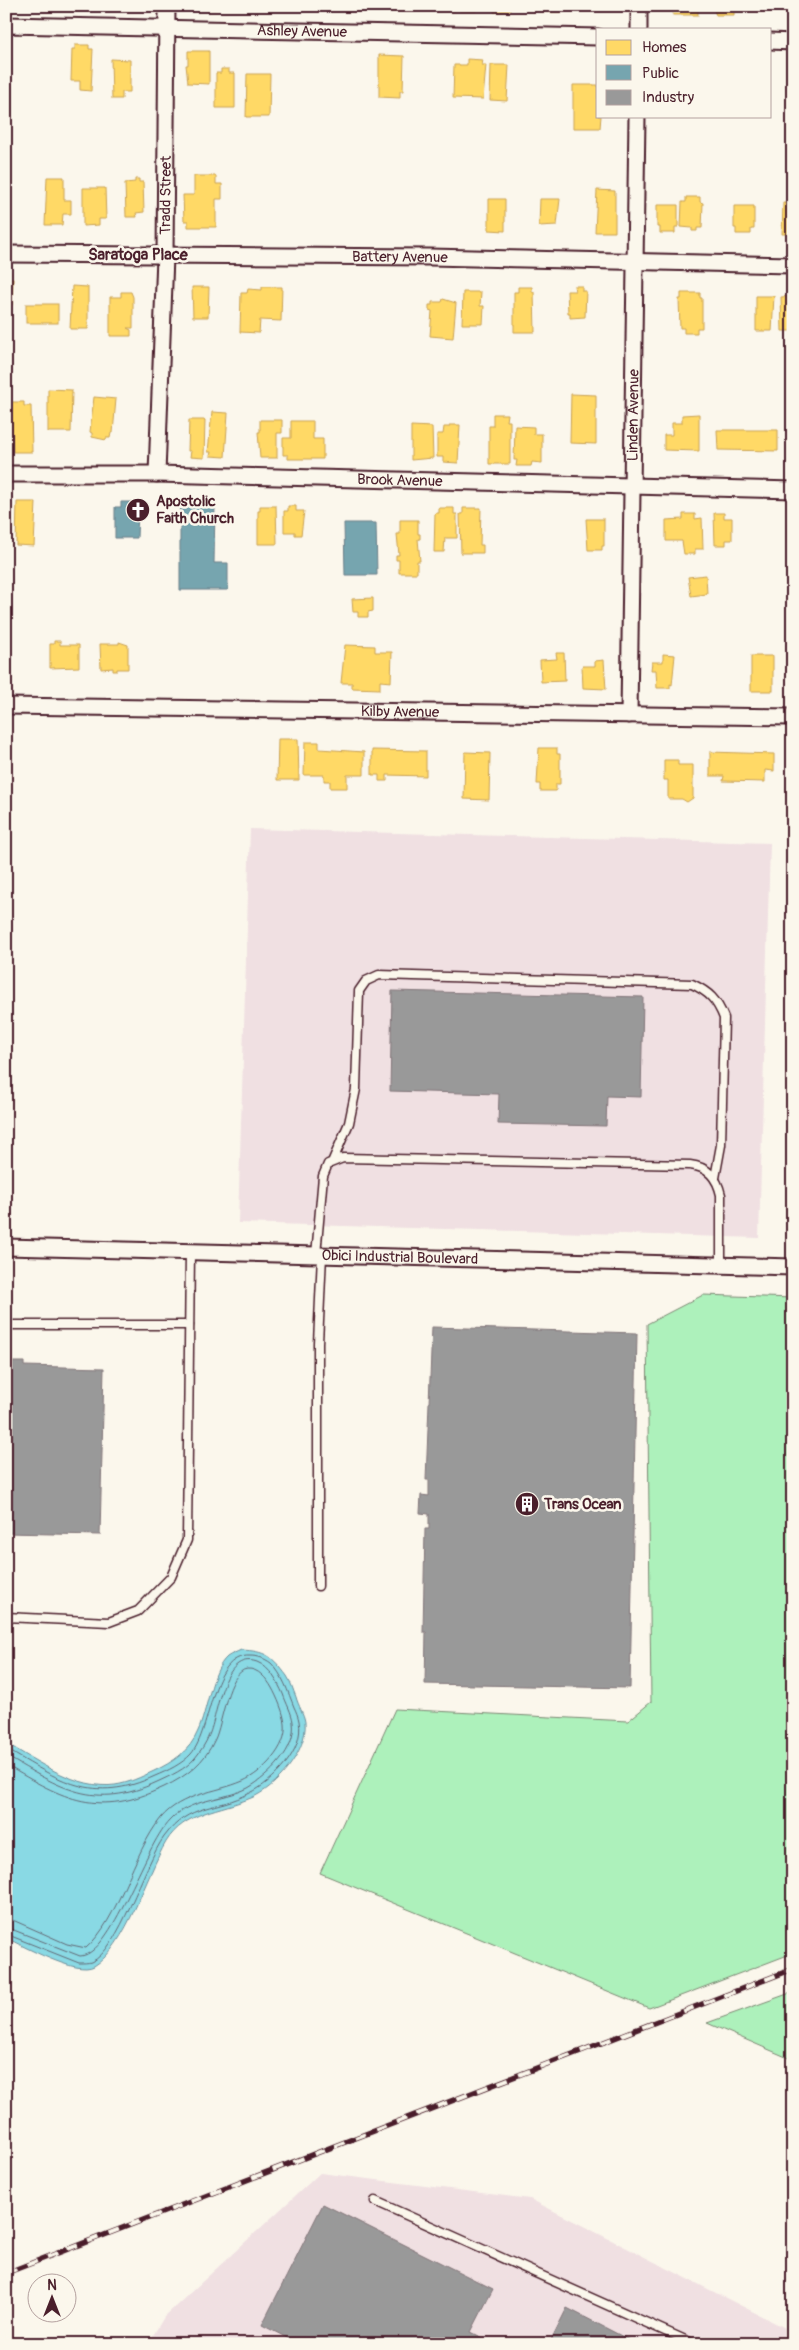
<svg xmlns="http://www.w3.org/2000/svg" width="799" height="2350" font-family="Pangolin,sans-serif">
<rect width="100%" height="100%" fill="#fbf7ec"/>
<filter id="ink" filterUnits="userSpaceOnUse"><feTurbulence type="fractalNoise" baseFrequency=".02" numOctaves="2"/><feDisplacementMap in="SourceGraphic" scale="10" xChannelSelector="R" yChannelSelector="G"/><feConvolveMatrix kernelMatrix="1 2 1 2 8 2 1 2 1" color-interpolation-filters="sRGB"/></filter>
<g filter="url(#ink)">
<g fill="#f0e0e2">
<polygon points="250,829 770,843 759,1238 238,1223"/>
<polygon points="320,2173 530,2199 793,2332 793,2344 148,2344 164,2317"/>
</g>
<g fill="#adf1bb" stroke="#7c8873">
<polygon points="703,1295 793,1298 793,1953 649,2008 320,1873 395,1709 628,1721 651,1702 647,1324"/>
<polygon points="793,1992 793,2060 707,2023"/>
</g>
<path fill="#89d9e4" stroke="#708f9a" d="M241,1650C266,1651 272,1656 287,1676C291,1682 293,1690 296,1697C298,1705 304,1714 305,1722C308,1751 276,1788 251,1798C220,1811 185,1811 166,1842C147,1874 126,1947 94,1966C77,1976 24,1946 6,1938V1743C36,1761 78,1790 115,1785C129,1783 141,1777 154,1771C173,1762 190,1751 198,1731C207,1712 211,1671 227,1657C231,1654 237,1652 241,1650Z"/>
<g fill="#ffd966" stroke="#c9a154">
<polygon points="198,6 216,6 216,9 199,9"/>
<rect x="437" y="6" width="18" height="5"/>
<rect x="460" y="6" width="16" height="5"/>
<polygon points="494,6 510,6 510,11 494,12"/>
<rect x="544" y="6" width="17" height="6"/>
<rect x="673" y="6" width="25" height="9"/>
<polygon points="712,6 736,6 736,11 734,11 734,15 716,15"/>
<polygon points="75,45 89,45 89,49 93,49 91,91 80,90 80,81 71,81 72,49 75,49"/>
<polygon points="188,51 209,51 209,84 188,83 186,65 188,65"/>
<polygon points="379,55 404,56 403,91 400,91 400,98 379,97"/>
<polygon points="111,59 130,60 130,92 122,92 122,99 112,99"/>
<polygon points="467,59 483,60 482,65 486,65 483,99 453,98 454,65 467,65"/>
<polygon points="491,65 509,65 507,101 490,100"/>
<polygon points="221,69 229,69 229,73 235,73 235,108 216,108 216,73 221,73"/>
<polygon points="247,74 270,74 269,117 246,117"/>
<polygon points="573,85 598,85 598,116 601,116 600,128 573,128"/>
<polygon points="194,176 216,176 216,184 222,184 222,199 216,199 216,227 188,227 188,221 184,221 183,195 194,195"/>
<polygon points="47,177 64,177 64,200 71,200 71,214 63,214 62,225 45,225"/>
<polygon points="135,179 139,179 139,182 143,182 144,212 136,213 137,217 126,217 125,183 135,182"/>
<polygon points="83,188 105,188 106,219 99,219 99,225 83,226"/>
<polygon points="597,190 615,191 615,232 595,232"/>
<polygon points="6,193 10,193 9,230 6,230"/>
<polygon points="686,197 700,197 700,202 703,203 702,228 697,228 697,231 692,231 692,228 681,227 682,202 686,202"/>
<polygon points="489,199 505,199 505,231 489,230"/>
<polygon points="540,199 560,199 557,225 539,226"/>
<polygon points="783,203 793,203 793,234 782,234"/>
<polygon points="657,205 678,205 678,227 675,227 675,233 660,233 660,227 657,227"/>
<polygon points="734,206 754,206 754,229 751,229 751,234 736,234 736,228 734,228"/>
<polygon points="6,272 11,272 10,278 13,278 12,305 6,304"/>
<polygon points="72,286 88,287 88,329 70,329"/>
<polygon points="574,286 582,286 582,291 586,291 585,317 570,318 570,313 568,313 567,291 575,291"/>
<polygon points="192,287 209,287 208,317 193,317"/>
<polygon points="262,287 282,287 281,321 260,320 259,333 240,332 241,293 247,293 248,289 262,290"/>
<polygon points="518,287 532,287 532,292 534,292 535,332 514,332 514,292 518,292"/>
<polygon points="121,292 131,292 133,297 133,328 127,328 131,330 131,336 110,336 110,297 121,297"/>
<polygon points="463,292 481,292 480,306 484,306 483,324 462,324"/>
<polygon points="681,293 700,293 700,298 702,298 702,328 697,328 697,333 684,333 684,328 680,328 679,299 681,299"/>
<polygon points="756,296 774,296 772,331 756,331"/>
<polygon points="793,296 793,331 782,331 781,297"/>
<polygon points="443,299 456,303 453,338 430,336 432,311 429,310 429,305 432,305 432,302 442,302"/>
<rect x="26" y="304" width="32" height="19"/>
<polygon points="48,389 72,390 71,432 48,432"/>
<polygon points="571,394 596,395 596,444 570,443"/>
<polygon points="94,397 116,399 113,433 111,433 110,438 106,438 106,440 92,437 92,433 90,432"/>
<polygon points="11,402 24,402 24,406 31,406 32,452 13,452"/>
<polygon points="212,412 228,413 225,457 210,456 211,452 208,452"/>
<polygon points="493,414 508,414 507,421 510,421 510,464 489,464 489,426 493,426"/>
<polygon points="699,414 699,451 664,450 664,435 672,435 672,423 682,423 682,415"/>
<polygon points="189,420 205,420 204,458 190,457 191,451 188,451"/>
<polygon points="260,420 282,420 282,433 277,433 277,458 260,458 258,432 260,432"/>
<polygon points="291,421 313,421 313,439 323,439 323,459 288,459 288,455 283,455 283,438 291,438"/>
<polygon points="449,425 460,425 458,463 443,462 443,457 437,457 437,434 443,434 444,427 449,427"/>
<polygon points="411,426 432,427 433,458 411,460"/>
<polygon points="515,426 534,427 534,434 542,434 542,463 532,462 531,466 516,466 517,460 514,460"/>
<polygon points="717,430 778,430 778,451 718,450"/>
<polygon points="6,501 11,501 9,546 6,546"/>
<polygon points="17,502 36,502 34,546 16,545"/>
<polygon points="260,506 276,506 277,544 258,544 258,511 260,511"/>
<polygon points="288,506 296,506 296,511 304,511 301,535 295,535 295,532 284,532 284,511 288,511"/>
<polygon points="439,508 454,508 454,514 457,514 457,538 445,538 444,552 434,552 435,513 439,513"/>
<polygon points="463,508 481,508 480,545 483,545 483,553 461,553 460,514 463,514"/>
<polygon points="714,513 724,513 724,518 732,518 732,540 726,540 726,545 715,545"/>
<polygon points="683,514 695,514 695,519 702,518 703,549 695,549 695,554 684,554 682,541 666,541 666,520 683,519"/>
<polygon points="586,519 604,519 604,546 602,546 602,550 588,550"/>
<polygon points="400,520 418,520 418,534 420,534 420,539 418,539 420,561 417,561 417,573 399,573 399,560 396,560 396,555 399,555 397,534 400,534"/>
<polygon points="789,521 793,521 793,543 788,543"/>
<polygon points="706,575 707,594 691,596 688,577"/>
<polygon points="373,598 373,611 368,612 368,617 358,617 358,612 353,612 352,599"/>
<polygon points="54,641 60,641 60,645 79,645 79,667 50,668 50,644 54,644"/>
<polygon points="119,642 128,645 128,669 117,669 117,671 113,671 113,668 101,669 100,644 119,644"/>
<polygon points="345,645 375,646 375,652 392,652 391,682 380,681 380,689 352,688 352,683 341,683"/>
<polygon points="556,653 564,653 565,681 541,682 540,660 557,659"/>
<polygon points="663,654 675,655 672,685 670,684 670,688 657,688 656,670 651,670 652,662 663,662"/>
<rect x="751" y="656" width="22" height="35"/>
<polygon points="604,660 606,689 583,688 582,666 595,666 595,661"/>
<polygon points="278,739 298,739 299,780 277,780"/>
<polygon points="305,742 319,742 319,749 364,752 364,775 347,775 347,788 330,788 330,781 324,781 324,775 304,775"/>
<polygon points="539,748 557,748 557,754 560,754 560,784 556,784 556,791 540,791 540,784 537,784"/>
<polygon points="372,750 426,751 426,776 387,775 387,781 379,781 379,775 372,775"/>
<polygon points="465,752 490,753 489,800 464,799"/>
<polygon points="710,752 774,754 774,771 765,770 765,782 723,781 724,776 710,776"/>
<polygon points="664,760 678,760 678,765 693,765 693,798 687,802 682,799 668,799 668,780 664,780"/>
</g>
<g fill="#76a5af" stroke="#697d87">
<polygon points="121,502 132,502 132,508 138,508 137,538 115,538 115,507 121,507"/>
<polygon points="180,503 215,504 214,563 228,563 228,590 180,590"/>
<polygon points="344,523 376,523 377,575 345,575"/>
</g>
<g fill="#999" stroke="#817478">
<polygon points="392,991 643,997 641,1097 607,1096 606,1126 498,1124 499,1094 390,1091"/>
<polygon points="432,1327 637,1333 630,1688 425,1684 426,1632 423,1632 425,1529 429,1529 429,1514 420,1513 421,1495 429,1496 429,1480 426,1480"/>
<polygon points="6,1362 24,1362 24,1366 104,1368 100,1535 6,1533"/>
<polygon points="323,2204 493,2289 471,2332 495,2344 299,2344 262,2325"/>
<polygon points="567,2308 637,2344 549,2344"/>
</g>
<g fill="none" stroke-linecap="round" stroke-linejoin="round">
<g stroke="#636975" stroke-width="1">
<path d="M6,1749C59,1780 93,1805 155,1776C167,1771 182,1764 191,1754C212,1730 210,1654 250,1656C258,1656 264,1658 271,1663C283,1675 288,1692 294,1707C296,1711 298,1716 299,1721C305,1750 273,1782 250,1793C216,1811 190,1802 164,1837C144,1864 119,1951 91,1962C88,1963 83,1963 79,1963L6,1934"/>
<path d="M6,1756C60,1788 95,1811 157,1782C170,1776 186,1769 195,1758C200,1752 206,1743 209,1735C218,1715 222,1650 257,1662C270,1667 278,1683 283,1694C286,1703 292,1713 293,1722C297,1749 269,1776 248,1788C222,1801 190,1798 169,1821C144,1847 112,1955 80,1956L6,1927"/>
<path d="M6,1765C65,1800 98,1818 164,1787C187,1776 205,1762 215,1739C222,1725 228,1671 247,1669C258,1668 267,1679 272,1688C277,1697 284,1713 285,1724C288,1747 262,1773 243,1781C215,1793 182,1793 161,1818C132,1854 119,1920 86,1948L67,1944L15,1921L6,1920"/>
</g>
<g stroke="#4a1f2b" stroke-width="11">
<g id="service">
<path d="M333,1160L349,1123L356,1089L359,991L366,981L379,975L692,984C709,992 717,1000 724,1018L721,1145L715,1178"/>
<path d="M316,1255L323,1176L328,1164L343,1158L690,1165C708,1167 717,1177 721,1195V1265"/>
<polyline points="6,1325 189,1325"/>
<polyline points="318,1586 318,1343 322,1255"/>
<polyline points="6,1617 109,1622 138,1611 171,1577 187,1540 190,1251"/>
<polyline points="375,2201 694,2344"/>
</g>
</g>
<g stroke="#4a1f2b" stroke-width="19">
<g id="minor">
<path id="s1" d="M6,25L598,37"/>
<polyline points="639,29 639,6"/>
<polyline points="770,41 793,42"/>
<path id="s2" d="M6,254L430,257L793,265"/>
<path id="s3" d="M6,474H157L793,490"/>
<path id="s4" d="M157,474L165,256L167,6"/>
<path id="s5" d="M6,706L793,717"/>
<path id="s6" d="M629,715L637,116"/>
<path id="s7" d="M6,1247L793,1267"/>
</g>
</g>
<use href="#service" stroke="#fbf7ec" stroke-width="8"/>
<use href="#minor" stroke="#fbf7ec" stroke-width="15"/>
<g stroke="#4a1f2b" stroke-width="5.5">
<polyline id="rail" points="6,2273 793,1969"/>
</g>
<use href="#rail" stroke="#fbf7ec" stroke-width="4" stroke-dasharray="11" stroke-linecap="butt"/>
</g>
</g>
<defs>
<g id="church-disc" transform="scale(1.25)"><circle r="9.5" fill="#4a1f2b" stroke="#fbf7ec"/><path d="M-1.2-6h2.4v3.5h3.3v2.4h-3.3V6h-2.4V-.1h-3.3v-2.4h3.3Z" fill="#fff"/></g>
<g id="building-disc" transform="scale(1.25)"><circle r="9.5" fill="#4a1f2b" stroke="#fbf7ec"/><path d="M-4-6H4V6H1V3H-1V6H-4ZM-2.5-4.3h1.7v1.8h-1.7ZM.8-4.3h1.7v1.8H.8ZM-2.5-1h1.7V.8h-1.7ZM.8-1h1.7V.8H.8Z" fill="#fff"/></g>
</defs>
<g fill-rule="evenodd">
<use href="#church-disc" x="138" y="510"/>
<use href="#building-disc" x="527" y="1504"/>
</g>
<g text-anchor="middle" dominant-baseline="central" stroke-width="5" stroke-linejoin="round" paint-order="stroke">
<g font-size="15" fill="#4a1f2b" stroke="#fbf7ec">
<text stroke="none"><textPath href="#s1" startOffset="296">Ashley Avenue</textPath></text>
<text stroke="none"><textPath href="#s4" startOffset="279">Tradd Street</textPath></text>
<text stroke="none"><textPath href="#s2" startOffset="394">Battery Avenue</textPath></text>
<text stroke="none"><textPath href="#s6" startOffset="300">Linden Avenue</textPath></text>
<text stroke="none"><textPath href="#s3" startOffset="394">Brook Avenue</textPath></text>
<text stroke="none"><textPath href="#s5" startOffset="394">Kilby Avenue</textPath></text>
<text stroke="none"><textPath href="#s7" startOffset="394">Obici Industrial Boulevard</textPath></text>
</g>
<g font-size="15" font-weight="bold" fill="#4a1f2b" stroke="#fbf7ec" text-anchor="start">
<text x="156" y="501">Apostolic<tspan x="156" dy="17">Faith Church</tspan></text>
<text x="544" y="1504">Trans Ocean</text>
</g>
<g font-size="16" font-weight="bold" fill="#4a1f2b" stroke="#fbf7ec">
<text x="138" y="255">Saratoga Place</text>
</g>
</g>
<rect width="799" height="2350" fill="none" stroke="#fbf7ec" stroke-width="25"/>
<rect x="12" y="12" width="774" height="2325" fill="none" stroke="#4a1f2b" stroke-width="2" filter="url(#ink)"/>
<rect x="596" y="28" width="175" height="90" fill="#fbf7ec" stroke="#b4a19f"/>
<rect x="606" y="40" width="25" height="15" fill="#ffd966" stroke="#b4a19f"/>
<text x="642" y="52" font-size="15" fill="#4a1f2b">Homes</text>
<rect x="606" y="65" width="25" height="15" fill="#76a5af" stroke="#b4a19f"/>
<text x="642" y="78" font-size="15" fill="#4a1f2b">Public</text>
<rect x="606" y="90" width="25" height="15" fill="#999999" stroke="#b4a19f"/>
<text x="642" y="102" font-size="15" fill="#4a1f2b">Industry</text>
<g transform="translate(52 2298)"><circle r="24" fill="#fbf7ec" stroke="#b4a19f"/>
<path d="M0-4L9 19L0 12L-9 19Z" fill="#4a1f2b"/>
<text y="-8" font-size="14" font-weight="bold" text-anchor="middle" fill="#4a1f2b">N</text>
</g>
</svg>
